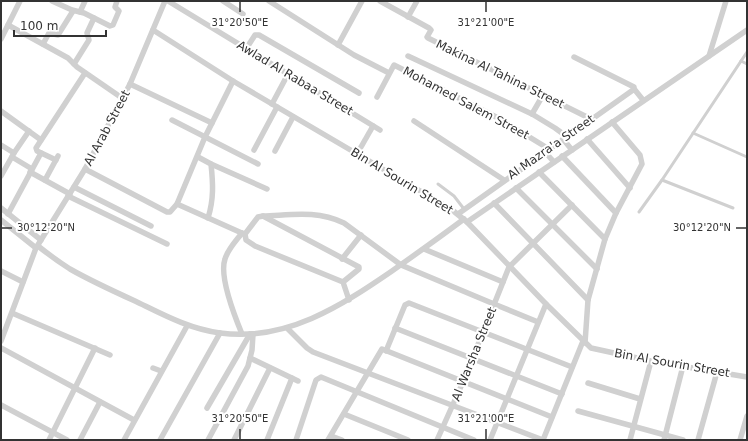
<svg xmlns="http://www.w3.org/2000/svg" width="748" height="441" font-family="'DejaVu Sans',sans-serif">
<rect width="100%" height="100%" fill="#fff"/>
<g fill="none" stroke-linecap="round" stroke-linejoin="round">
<g stroke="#d0d0d0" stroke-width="3">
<polyline points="741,61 747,64"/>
<polyline points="693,133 747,157"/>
<polyline points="662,180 733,208"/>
<polyline points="438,184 454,196 464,209"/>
<polyline points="639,212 662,180 747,52"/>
</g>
<g stroke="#d0d0d0" stroke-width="5.5">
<polyline points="52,1 72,10 84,13 110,26 113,25 119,11 115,7 117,1"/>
<polyline points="168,1 380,130"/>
<polyline points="223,1 243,14"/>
<polyline points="269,1 354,55 389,73"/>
<polyline points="380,1 429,28 431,30 427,37 428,38 591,119"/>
<polyline points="80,12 85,1"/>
<polyline points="408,17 417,1"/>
<polyline points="8,25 68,58 77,67 122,98"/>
<polyline points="153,30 233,81 451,209 467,222 546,304 591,348 651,361 747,377"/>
<polyline points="1,39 20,1"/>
<polyline points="43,44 49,33 58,35 73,11"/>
<polyline points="338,45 362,1"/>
<polyline points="246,49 255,35 259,35 359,93"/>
<polyline points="408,56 532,114 555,128 566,136"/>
<polyline points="709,56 726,1"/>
<polyline points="574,57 634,87 634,90"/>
<polyline points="74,64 89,40 87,33 94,18"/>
<polyline points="130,84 212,123"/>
<polyline points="377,97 394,65 498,118 549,149"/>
<polyline points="272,104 288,74"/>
<polyline points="1,111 41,140"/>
<polyline points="532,114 543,95"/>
<polyline points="172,120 258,164"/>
<polyline points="414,121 504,180"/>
<polyline points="563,139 572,150"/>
<polyline points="587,139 630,188"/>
<polyline points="1,145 14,153"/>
<polyline points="254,150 277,107"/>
<polyline points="275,151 293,117"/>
<polyline points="545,152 554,162"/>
<polyline points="357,154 373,126"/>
<polyline points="562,156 616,213"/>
<polyline points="12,157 32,169"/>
<path d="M198,157L211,164C213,183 214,199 208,218"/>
<polyline points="56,160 37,151 36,148 85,73"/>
<polyline points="211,164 267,189"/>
<polyline points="85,169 167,212 170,212 177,204 205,137 233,81"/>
<polyline points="30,172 70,194"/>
<polyline points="539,172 605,239"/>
<polyline points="1,176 14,153 29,131"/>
<polyline points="45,180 58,156"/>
<polyline points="74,187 151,226"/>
<polyline points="516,188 597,269"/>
<polyline points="68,196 167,244"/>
<polyline points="494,203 588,300"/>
<polyline points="177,204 244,234"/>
<polyline points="1,208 41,240"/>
<polyline points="8,214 41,153"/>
<polyline points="458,214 633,90 635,90 643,100"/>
<path d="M263,216C292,215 316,210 344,223L401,265L494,304L538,322"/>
<polyline points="1,220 36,248"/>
<polyline points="467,222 747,30"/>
<path d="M38,246C48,254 59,262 70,269C91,281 113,291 135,301C162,314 189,329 220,333C286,342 341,306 392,271C416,254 440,237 464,219"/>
<polyline points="424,249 503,282"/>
<polyline points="342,259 361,235"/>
<polyline points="1,271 23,282"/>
<polyline points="343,282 359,269 359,267 263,216 258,217 245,234 246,240 255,246 343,282 349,300"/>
<polyline points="12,313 110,355"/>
<polyline points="287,328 307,348 313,352 543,440"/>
<polyline points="395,328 562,394"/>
<path d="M242,334C235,317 219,276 225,259C228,249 236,241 242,233"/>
<polyline points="1,341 36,248 85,169 130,84 165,1"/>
<polyline points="585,343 588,300 605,239 616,213 642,164 640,155 612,122"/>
<polyline points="1,348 134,420"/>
<polyline points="386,351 405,305 409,303 572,367"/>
<polyline points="250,358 298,381"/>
<polyline points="153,368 161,371"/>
<polyline points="588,383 640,399"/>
<polyline points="1,405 67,440"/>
<polyline points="207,408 250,334"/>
<polyline points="578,411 683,440"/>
<polyline points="344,414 408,440"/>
<polyline points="331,436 342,440"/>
<polyline points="49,440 95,348"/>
<polyline points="80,440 100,402"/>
<polyline points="124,440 187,326"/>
<polyline points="160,440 220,333"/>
<polyline points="208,440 248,366 252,350 253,334"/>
<polyline points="234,440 270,368"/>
<polyline points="267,440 292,378"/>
<polyline points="296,440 316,380 321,377 474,440"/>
<polyline points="328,440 382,349 552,417"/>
<polyline points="437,440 463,382 509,267 572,205"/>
<polyline points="490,440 546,304"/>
<polyline points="543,440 583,341"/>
<polyline points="630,440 651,361"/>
<polyline points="664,440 683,366"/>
<polyline points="698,440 717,372"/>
<polyline points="740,440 747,416"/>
</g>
</g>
<path fill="none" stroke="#333" stroke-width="1.5" d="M240,2V12M486,2V12M2,228H12M736,228H746M240,429V439M486,429V439"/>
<g text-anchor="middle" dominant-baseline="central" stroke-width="4" stroke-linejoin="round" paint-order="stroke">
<g font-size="12" fill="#333" stroke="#fff">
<text transform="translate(500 74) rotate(26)">Makina Al Tahina Street</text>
<text transform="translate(295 78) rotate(31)">Awlad Al Rabaa Street</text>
<text transform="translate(466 103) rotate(28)">Mohamed Salem Street</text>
<text transform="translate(107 128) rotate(-62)">Al Arab Street</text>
<text transform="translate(551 147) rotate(-35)">Al Mazra'a Street</text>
<text transform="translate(402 181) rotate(31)">Bin Al Sourin Street</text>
<text transform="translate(474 354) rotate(-68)">Al Warsha Street</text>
<text transform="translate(672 363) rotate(10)">Bin Al Sourin Street</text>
</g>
</g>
<g font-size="10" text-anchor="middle" fill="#333" stroke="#fff" stroke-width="4" stroke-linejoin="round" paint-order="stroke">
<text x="240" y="26">31°20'50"E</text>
<text x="486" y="26">31°21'00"E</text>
<text x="46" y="231">30°12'20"N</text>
<text x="702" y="231">30°12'20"N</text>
<text x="240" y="422">31°20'50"E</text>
<text x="486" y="422">31°21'00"E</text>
</g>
<rect width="748" height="441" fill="none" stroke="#333333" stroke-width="4"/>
<path d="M14 30v6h92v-6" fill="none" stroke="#333333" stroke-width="2"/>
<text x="20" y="30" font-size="12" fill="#333333" stroke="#ffffff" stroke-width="3" paint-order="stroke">100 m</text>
</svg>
